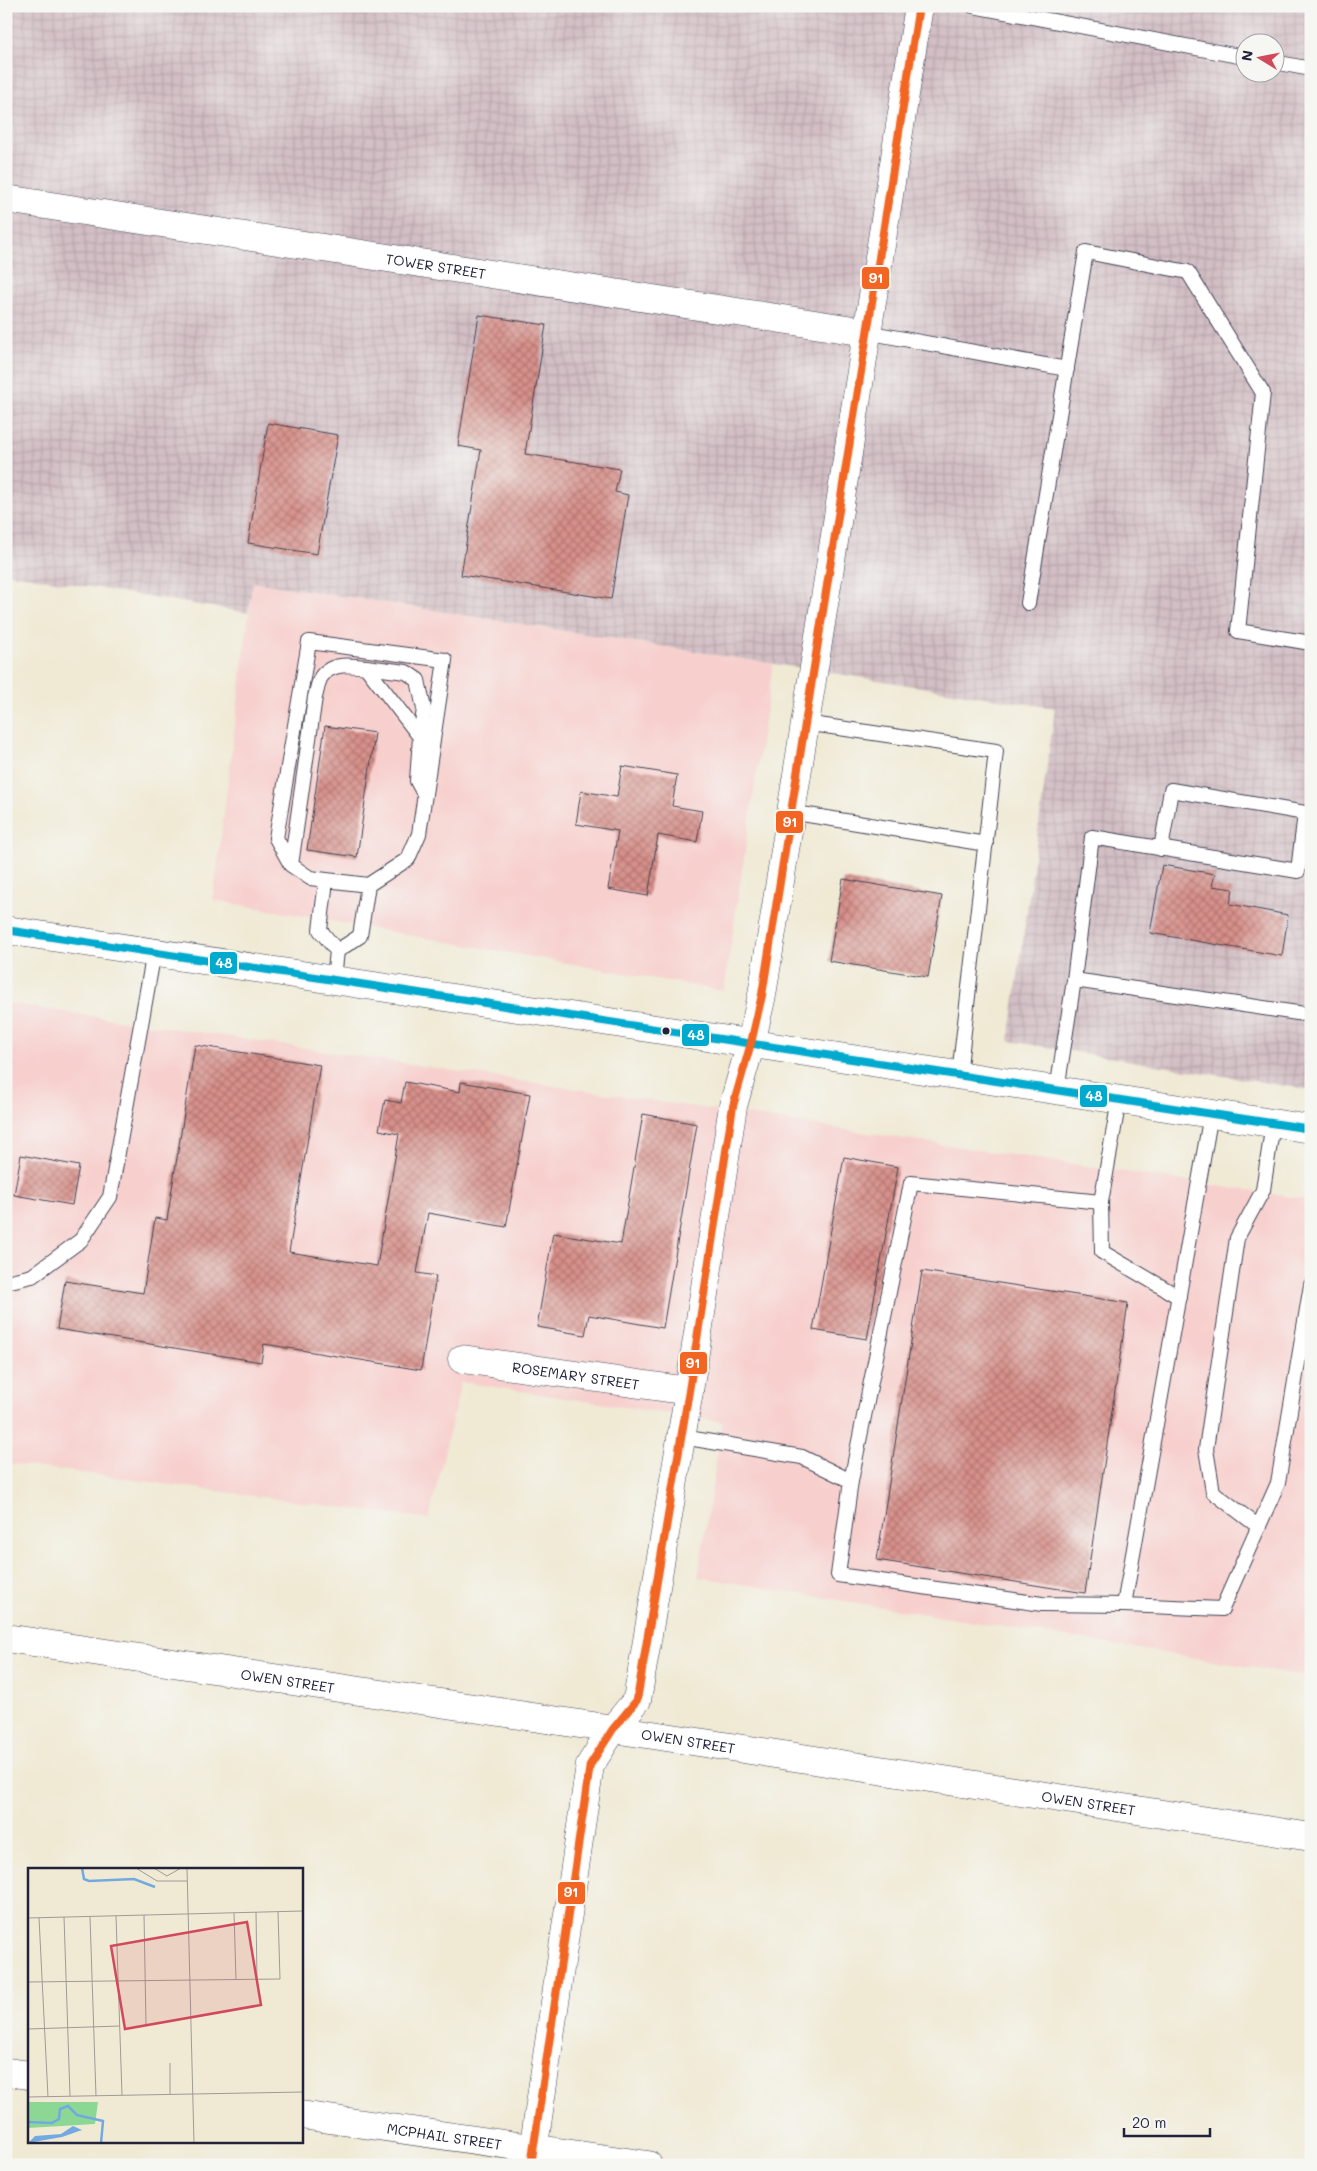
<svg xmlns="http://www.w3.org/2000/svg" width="1317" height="2171" font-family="Mali,sans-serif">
<defs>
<pattern id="industrial-grid" width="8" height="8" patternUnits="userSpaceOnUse" patternTransform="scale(1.25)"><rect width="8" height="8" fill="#d2bec4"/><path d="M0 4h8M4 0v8" fill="none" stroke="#b4a3a9"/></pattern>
<pattern id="building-cross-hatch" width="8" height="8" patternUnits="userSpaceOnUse" patternTransform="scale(1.25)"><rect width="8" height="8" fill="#d8908a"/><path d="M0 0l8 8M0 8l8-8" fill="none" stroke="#af7572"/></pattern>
</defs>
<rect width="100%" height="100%" fill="#f6f6f2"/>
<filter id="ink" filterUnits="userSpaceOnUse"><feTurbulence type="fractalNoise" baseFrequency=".02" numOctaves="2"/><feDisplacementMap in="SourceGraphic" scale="10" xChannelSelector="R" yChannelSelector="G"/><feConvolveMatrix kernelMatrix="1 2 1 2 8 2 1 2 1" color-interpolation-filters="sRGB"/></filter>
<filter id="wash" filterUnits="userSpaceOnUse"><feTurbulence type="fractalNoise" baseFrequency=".0096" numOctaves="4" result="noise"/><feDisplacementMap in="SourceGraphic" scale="20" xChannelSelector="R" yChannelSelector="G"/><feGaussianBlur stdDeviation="1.12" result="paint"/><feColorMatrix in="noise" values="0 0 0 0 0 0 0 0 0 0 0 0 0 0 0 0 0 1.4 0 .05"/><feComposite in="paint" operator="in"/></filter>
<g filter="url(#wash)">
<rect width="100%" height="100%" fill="#f0ead5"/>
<g fill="#f7d0ce">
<polygon points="253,582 773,664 724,991 213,900"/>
<polygon points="6,1003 1311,1200 1311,1677 698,1577 722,1422 461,1382 429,1519 6,1463"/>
</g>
<path fill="url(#industrial-grid)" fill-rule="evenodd" d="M6,6H1311V1090L1009,1041L1055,708L253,582L248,613L6,573ZM1244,42H1274V72H1244Z"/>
<g id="blocks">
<g fill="url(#building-cross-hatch)">
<polygon points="479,315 546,325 525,454 620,469 615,492 628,495 611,599 461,575 481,450 458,446"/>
<polygon points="268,423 338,435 317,554 248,543"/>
<polygon points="325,726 375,733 357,857 307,850"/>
<polygon points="622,766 677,775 672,806 702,811 697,842 658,835 648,896 608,889 618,831 576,824 581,791 617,797"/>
<polygon points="1162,865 1215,874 1212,886 1233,889 1230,904 1288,915 1282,956 1150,933"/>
<polygon points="843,879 942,896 928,977 829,961"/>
<polygon points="195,1045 320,1065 289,1252 377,1266 399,1134 379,1130 385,1100 401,1103 405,1082 460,1092 461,1082 530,1094 506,1227 428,1213 417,1273 436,1276 421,1370 264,1344 261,1362 57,1329 65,1281 143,1293 155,1218 167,1220"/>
<polygon points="643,1114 697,1124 663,1328 589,1315 585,1335 537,1327 553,1233 621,1244"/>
<polygon points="21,1155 79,1166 72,1205 14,1195"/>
<polygon points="844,1157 898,1167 867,1339 813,1330"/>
<polygon points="922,1271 1128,1303 1085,1593 877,1560"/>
</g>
</g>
</g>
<g filter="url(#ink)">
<use href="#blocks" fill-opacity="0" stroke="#414052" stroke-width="1"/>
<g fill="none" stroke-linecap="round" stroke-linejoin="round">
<g stroke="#414052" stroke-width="16">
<g id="lane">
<polyline points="973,6 1244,57"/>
<polyline points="1274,62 1311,69"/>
<polyline points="866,332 1067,369"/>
<polyline points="1028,603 1086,252 1188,272 1263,393 1238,631 1311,643"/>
<polyline points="366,667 406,672 418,680 424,709 420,737"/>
<polyline points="805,723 996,751 959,1075"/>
<polyline points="790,812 986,844"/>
<path d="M291,865L315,697C317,691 318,682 321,677C331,662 352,665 366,667L420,737L417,781L424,794"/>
<polyline points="326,881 320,930 337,951 334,978"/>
<polyline points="337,951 360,936 368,885 408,859 419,834 445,660 309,642 276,838 291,865 310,878 368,885"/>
<polyline points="1074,980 1311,1015"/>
<polyline points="1057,1090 1074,980 1092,837 1298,871 1305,813 1171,790 1161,849"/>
<polyline points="1101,1202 1102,1252 1179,1297"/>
<polyline points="6,1282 32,1276 81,1240 110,1197 154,952"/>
<polyline points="682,1437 802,1457 851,1481 838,1575 1042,1604 1124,1605 1211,1114"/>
<polyline points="851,1481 911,1183 1101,1202 1119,1100"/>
<polyline points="1259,1527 1213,1492 1206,1449 1237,1238 1263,1190 1273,1123"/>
<polyline points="1124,1605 1222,1609 1278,1483 1311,1285"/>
</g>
</g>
<g stroke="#414052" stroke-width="29">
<g id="street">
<path id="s1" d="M6,199L866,332"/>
<path id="s2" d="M462,1359L689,1391"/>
<path id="s3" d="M6,1638L653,1735L1311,1837"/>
<polyline points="6,2072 29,2075"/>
<path id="s4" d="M301,2115L648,2165"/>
<polyline points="531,2165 590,1765 613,1729 637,1700 689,1391 733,1106 751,1043 762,995 919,6"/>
</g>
</g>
<g stroke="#414052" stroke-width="29">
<polyline id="primary" points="6,930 1311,1129"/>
</g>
<use href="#lane" stroke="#fff" stroke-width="14"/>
<use href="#street" stroke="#fff" stroke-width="28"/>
<use href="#primary" stroke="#fff" stroke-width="28"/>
<g stroke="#f6f6f2" stroke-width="11">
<polyline id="bus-1" points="6,930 1311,1129"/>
</g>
<g stroke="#f6f6f2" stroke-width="11">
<polyline id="bus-2" points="531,2165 590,1765 613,1729 637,1700 689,1391 733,1106 751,1043 762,995 919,6"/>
</g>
<use href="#bus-1" stroke="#00a9ce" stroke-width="8"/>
<use href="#bus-2" stroke="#f26522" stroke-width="8"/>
</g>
</g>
<circle fill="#22223b" stroke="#f6f6f2" stroke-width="2" cx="666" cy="1031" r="4.5"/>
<g text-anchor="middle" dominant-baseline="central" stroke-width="4" stroke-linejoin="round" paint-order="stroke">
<g font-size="14" fill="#22223b" stroke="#f6f6f2">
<text stroke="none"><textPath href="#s1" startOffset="435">TOWER STREET</textPath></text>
<text stroke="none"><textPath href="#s2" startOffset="115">ROSEMARY STREET</textPath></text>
<text stroke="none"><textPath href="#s3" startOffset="285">OWEN STREET</textPath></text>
<text stroke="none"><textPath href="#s3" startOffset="690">OWEN STREET</textPath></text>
<text stroke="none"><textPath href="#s3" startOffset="1095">OWEN STREET</textPath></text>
<text stroke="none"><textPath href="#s4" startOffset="145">MCPHAIL STREET</textPath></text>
</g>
</g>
<g transform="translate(28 1868)">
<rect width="275" height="275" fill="#f0ead5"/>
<path d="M0,234H70L67,256L0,260Z" fill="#8cd793"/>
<path d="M45,258L54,262L34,269L0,275L7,268L33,266Z" fill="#73a9e1"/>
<path fill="none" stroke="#73a9e1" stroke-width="2.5" d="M54,0L56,11L61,13L106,11L127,19M0,254L24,255L31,251L32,241L40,238L49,247L75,253L73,275"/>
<path fill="none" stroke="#9e9a97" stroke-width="1" d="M108,0L129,13H159M126,0L139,8L153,0M159,0L166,275M228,44L229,112M206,45L208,112M116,47L118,157M88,48L94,227M36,49L42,228M62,49L68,228M0,50L275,43M11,50L20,229M0,114L252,111L250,44M0,161L92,158M142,195V226M0,229L275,224"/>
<path fill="#d1495b" fill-opacity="0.15" stroke="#d1495b" stroke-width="2.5" d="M219,54L233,137L97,161L83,78Z"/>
<rect width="275" height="275" fill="none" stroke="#22223b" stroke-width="2.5"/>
</g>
<g stroke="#f6f6f2" stroke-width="2">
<rect x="861" y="266" width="29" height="24" rx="5" fill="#f26522"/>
<rect x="775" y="810" width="29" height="24" rx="5" fill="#f26522"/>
<rect x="209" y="951" width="29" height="24" rx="5" fill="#00a9ce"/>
<rect x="681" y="1023" width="29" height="24" rx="5" fill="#00a9ce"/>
<rect x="1079" y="1084" width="29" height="24" rx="5" fill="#00a9ce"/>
<rect x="679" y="1351" width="29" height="24" rx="5" fill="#f26522"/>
<rect x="557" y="1881" width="29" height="24" rx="5" fill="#f26522"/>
</g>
<g font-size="14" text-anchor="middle" font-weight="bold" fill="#fff">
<text x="876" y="283">91</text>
<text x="790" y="827">91</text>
<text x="224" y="968">48</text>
<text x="696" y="1040">48</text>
<text x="1094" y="1101">48</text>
<text x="693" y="1368">91</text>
<text x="571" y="1897">91</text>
</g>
<rect width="1317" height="2171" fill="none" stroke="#f6f6f2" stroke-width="25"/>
<g transform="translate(1260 58) rotate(280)"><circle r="24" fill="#f6f6f2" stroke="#a1a1a9"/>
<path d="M0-4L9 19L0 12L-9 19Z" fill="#d1495b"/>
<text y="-8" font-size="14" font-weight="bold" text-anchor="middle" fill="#22223b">N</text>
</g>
<path d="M1124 2128v8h86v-8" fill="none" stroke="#22223b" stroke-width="2.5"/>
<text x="1132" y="2128" font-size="15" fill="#22223b" stroke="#f6f6f2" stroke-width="4" paint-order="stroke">20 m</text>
</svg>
